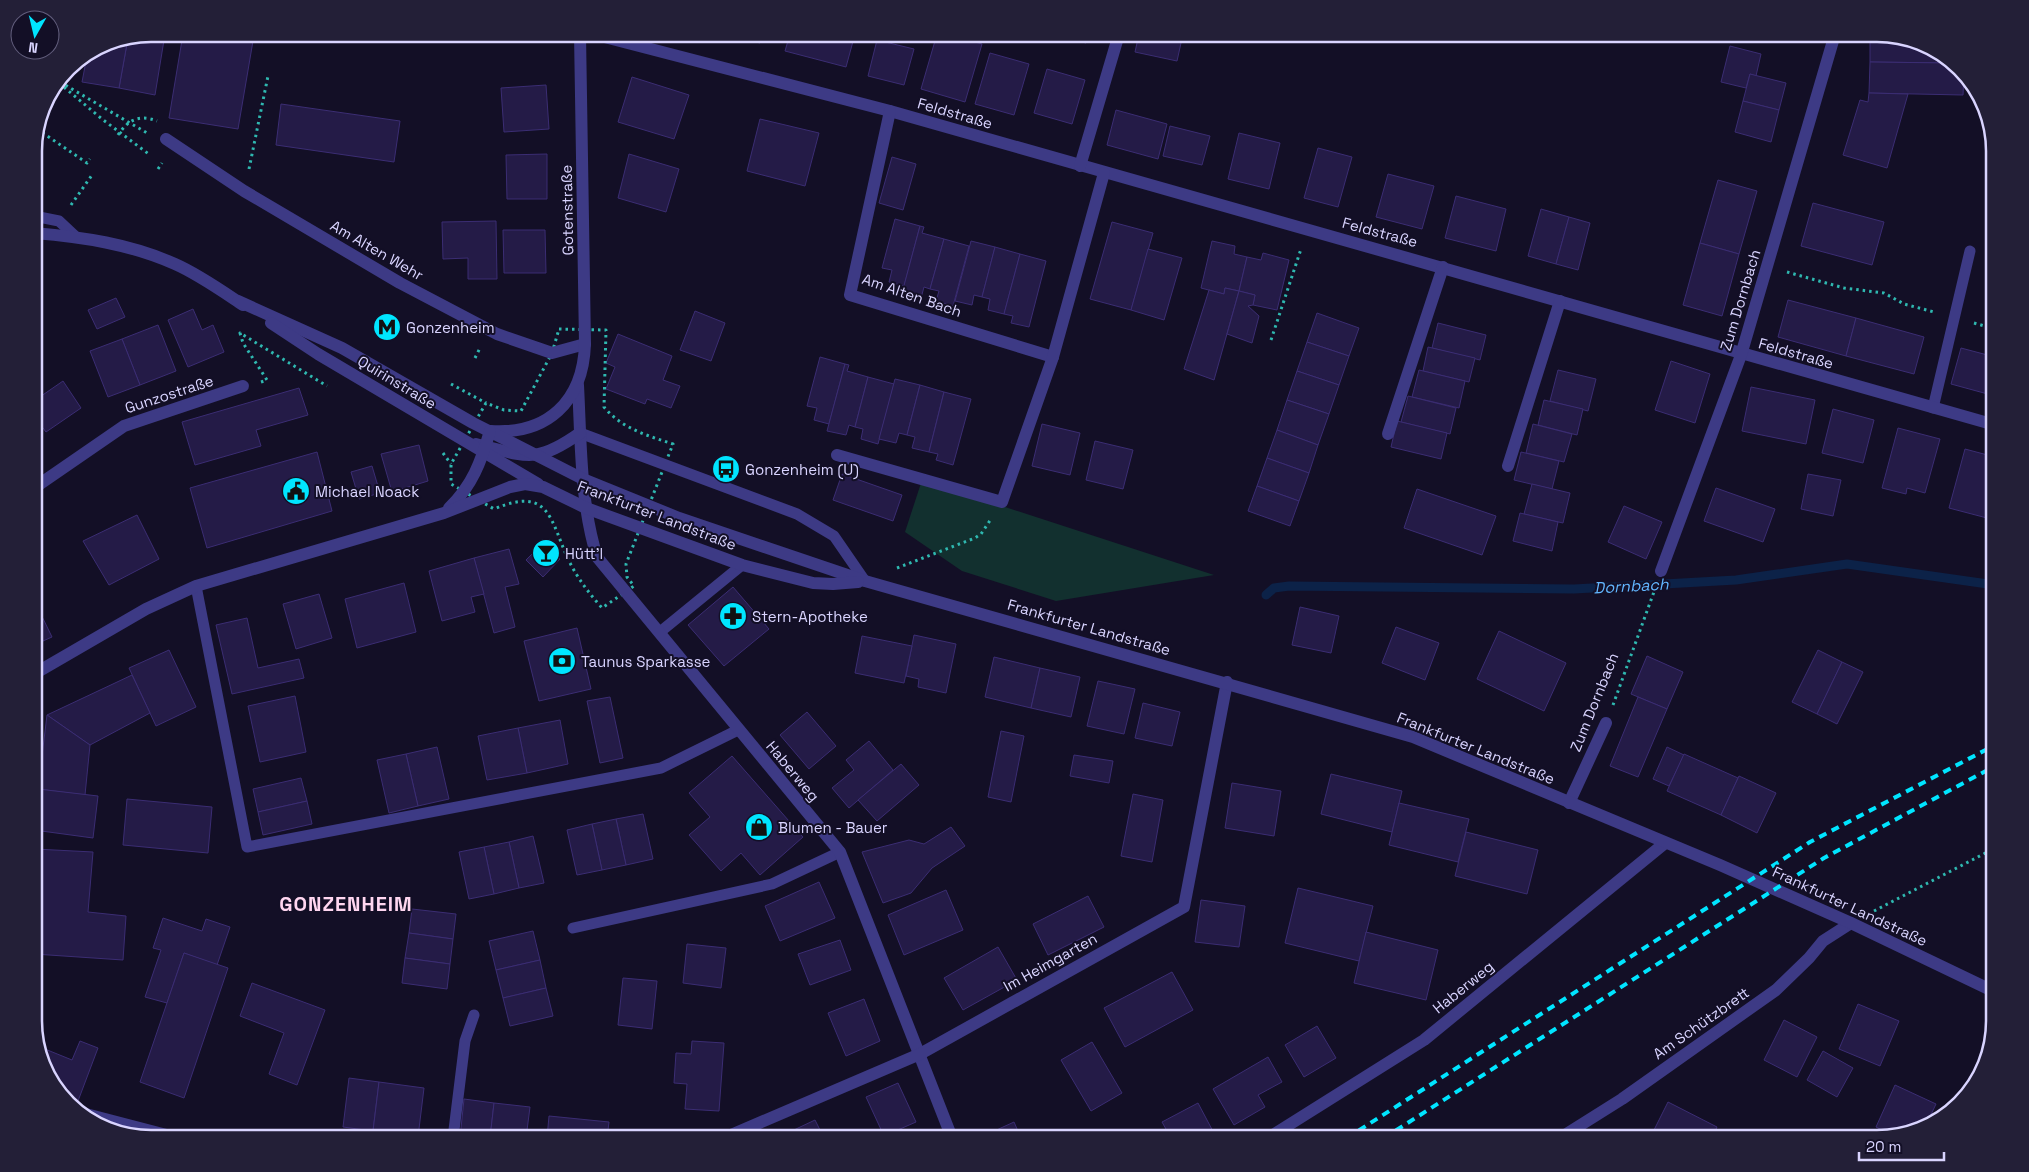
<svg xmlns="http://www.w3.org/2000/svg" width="2029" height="1172" font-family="'Space Grotesk',sans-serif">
<rect width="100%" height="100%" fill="#130f26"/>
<polygon fill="#12302f" points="922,480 1214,575 1056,601 962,571 905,532"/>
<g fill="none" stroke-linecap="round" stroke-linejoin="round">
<polyline stroke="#0c2248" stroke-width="9" points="1266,595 1274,588 1289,586 1574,589 1736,580 1847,564 1995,585"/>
</g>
<g fill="#241b47" stroke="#3b2d73">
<polygon points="151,34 165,34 155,95 119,88 128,38"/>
<polygon points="183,34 211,34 253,41 238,129 169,118"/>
<polygon points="721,34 762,34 760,43"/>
<polygon points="790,34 855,34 846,67 785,51"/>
<polygon points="937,34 947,34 982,44 965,102 921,89"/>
<polygon points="1050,34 1088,34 1086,43"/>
<polygon points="1139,34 1183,34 1177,61 1135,52"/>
<rect x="1559" y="34" width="43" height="3"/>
<polygon points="1870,34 1878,34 1936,49 1951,63 1870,62"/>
<polygon points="128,38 119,88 82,82 87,56 107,43"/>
<polygon points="877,40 914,49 904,85 868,76"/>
<polygon points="1730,46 1761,54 1756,76 1750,74 1746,88 1721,82"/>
<polygon points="990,53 1029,64 1014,115 975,104"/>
<polygon points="1870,62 1951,63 1964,75 1963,95 1869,93"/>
<polygon points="1047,69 1085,80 1072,124 1034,113"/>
<polygon points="1750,74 1786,83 1779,110 1743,101"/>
<polygon points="632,77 689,95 674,139 618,122"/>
<polygon points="546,85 549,129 504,132 501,88"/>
<polygon points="1869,93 1908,94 1887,168 1843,155 1860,100 1868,102"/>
<polygon points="1743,101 1779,110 1771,142 1735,132"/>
<polygon points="281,104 400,121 394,162 276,145"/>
<polygon points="1116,110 1167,124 1158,159 1107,145"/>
<polygon points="760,119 819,133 805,186 747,171"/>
<polygon points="1170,126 1210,136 1202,165 1163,156"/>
<polygon points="1239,133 1280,143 1269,189 1228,179"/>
<polygon points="1318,148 1352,157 1338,207 1304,198"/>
<polygon points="547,154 547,199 507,199 506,155"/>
<polygon points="629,154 679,169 666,212 618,198"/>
<polygon points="892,157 916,164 903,210 879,203"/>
<polygon points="1388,174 1434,186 1422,229 1376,217"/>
<polygon points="1718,180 1757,191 1739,254 1700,243"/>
<polygon points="1456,196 1506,209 1496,251 1445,238"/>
<polygon points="1813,203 1884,222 1872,265 1801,246"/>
<polygon points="1541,209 1569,217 1556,264 1528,256"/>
<polygon points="1569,217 1590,223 1578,270 1556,264"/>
<polygon points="895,219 920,226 904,286 889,282 892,270 882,268"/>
<polygon points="496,221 497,279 468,279 468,258 443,259 442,222"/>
<polygon points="1112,222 1153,233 1131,310 1090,299"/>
<polygon points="920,226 924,227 922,233 944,239 930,289 924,287 921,298 902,293"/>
<polygon points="503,230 545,230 546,273 504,273"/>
<polygon points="944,239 969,246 953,306 936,301 939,291 930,289"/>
<polygon points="971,241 995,247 982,297 974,295 972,305 955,301"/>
<polygon points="1212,241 1235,246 1234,254 1247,257 1239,291 1225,288 1224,294 1201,288"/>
<polygon points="1700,243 1739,254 1722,316 1683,305"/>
<polygon points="995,247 1020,254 1004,314 988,310 990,299 982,297"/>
<polygon points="1148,249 1182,258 1164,320 1131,310"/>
<polygon points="1263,253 1289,260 1277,310 1253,305 1255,295 1239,291 1247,257 1261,260"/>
<polygon points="1020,254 1046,261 1029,327 1011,323 1013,316 1004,314"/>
<polygon points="1225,288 1239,291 1214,380 1184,369 1209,290 1224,294"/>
<polygon points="1239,291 1255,295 1253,305 1248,306 1259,316 1252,343 1227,334"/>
<polygon points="116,298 125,317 97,329 88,310"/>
<polygon points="1788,300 1856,318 1846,356 1778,337"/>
<polygon points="193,309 202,330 213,325 224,352 188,367 168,320"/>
<polygon points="695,311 725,323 711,361 680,350"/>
<polygon points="1317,313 1359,328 1349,356 1307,342"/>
<polygon points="1856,318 1924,337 1914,374 1846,356"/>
<polygon points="1438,323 1486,335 1480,360 1432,348"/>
<polygon points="158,325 176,371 140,385 122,339"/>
<polygon points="618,334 672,356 663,380 680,386 671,408 647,399 645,404 606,389 615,367 606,363"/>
<polygon points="122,339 140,385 108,397 90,351"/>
<polygon points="1307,342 1349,356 1339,385 1297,371"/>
<polygon points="1428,347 1475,358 1469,382 1423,371"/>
<polygon points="1961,348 1995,357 1995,396 1951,384"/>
<polygon points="820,357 845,364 829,424 814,420 817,408 807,406"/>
<polygon points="1671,361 1710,374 1695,423 1655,410"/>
<polygon points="845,364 849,365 847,371 868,377 855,427 849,425 846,435 827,431"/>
<polygon points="1419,370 1465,381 1459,408 1412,397"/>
<polygon points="1558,370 1596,379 1588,411 1550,401"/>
<polygon points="1297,371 1339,385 1329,414 1287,400"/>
<polygon points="868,377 894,384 878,444 861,439 863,429 855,427"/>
<polygon points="895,379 920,385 907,435 899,433 896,443 879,439"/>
<polygon points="63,381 81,408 46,432 34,416 34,401"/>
<polygon points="920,385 944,392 929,452 912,448 915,437 907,435"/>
<polygon points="1751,387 1815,400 1806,444 1742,431"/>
<polygon points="299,388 308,415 256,430 261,446 195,465 182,422"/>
<polygon points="944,392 971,399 953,465 936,460 938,454 929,452"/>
<polygon points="1408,396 1456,408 1450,434 1401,422"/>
<polygon points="1287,400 1329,414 1318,445 1277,430"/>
<polygon points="1544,400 1583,409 1577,435 1538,425"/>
<polygon points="1833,409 1874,420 1863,463 1822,453"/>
<polygon points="1397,421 1447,433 1441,459 1391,447"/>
<polygon points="1042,424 1080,433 1070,475 1032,466"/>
<polygon points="1533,424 1572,434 1564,462 1526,453"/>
<polygon points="1898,428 1940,439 1925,493 1907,488 1906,494 1882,488"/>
<polygon points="1277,430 1318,445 1309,473 1267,458"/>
<polygon points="1095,441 1133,450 1123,489 1086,480"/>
<polygon points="419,445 428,481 392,492 381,454"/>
<polygon points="1965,449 1995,457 1995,488 1987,518 1949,508"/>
<polygon points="317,452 332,511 207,548 190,488"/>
<polygon points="1521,452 1559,461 1552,489 1514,480"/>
<polygon points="1267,458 1309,473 1299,501 1257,486"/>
<polygon points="372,466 380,493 359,499 351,472"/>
<polygon points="842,474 902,495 893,521 833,500"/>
<polygon points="1808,474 1841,480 1833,516 1801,509"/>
<polygon points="1532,484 1570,493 1563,523 1524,514"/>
<polygon points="1257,486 1299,501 1290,526 1248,511"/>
<polygon points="1716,488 1775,509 1763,542 1704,521"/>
<polygon points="1417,489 1496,516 1482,555 1404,528"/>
<polygon points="1624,506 1662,522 1646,559 1608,542"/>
<polygon points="1520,513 1558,522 1552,551 1513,541"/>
<polygon points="137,515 159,559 109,585 83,541"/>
<polygon points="543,543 560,559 543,577 526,560"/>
<polygon points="509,549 519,584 505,587 515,627 494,633 474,558"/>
<polygon points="474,558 484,594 471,597 475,612 442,621 429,571"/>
<polygon points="404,583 416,632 357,648 345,599"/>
<polygon points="733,587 769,629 724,666 688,625"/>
<polygon points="319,594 332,638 296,649 283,604"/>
<polygon points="34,600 52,637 34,645"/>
<polygon points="1300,607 1339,616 1331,653 1292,645"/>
<polygon points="247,618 258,668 299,659 304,678 232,694 216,625"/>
<polygon points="1396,627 1439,643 1425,680 1382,663"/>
<polygon points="577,628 591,689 539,701 524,641"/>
<polygon points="1499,631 1566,663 1544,711 1477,679"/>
<polygon points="914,635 956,644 946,693 918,687 919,679 906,676"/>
<polygon points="862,636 912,646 904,683 855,673"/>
<polygon points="169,650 196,707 156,726 129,668"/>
<polygon points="1818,650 1842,662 1817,714 1792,702"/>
<polygon points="1647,656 1683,672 1667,709 1631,694"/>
<polygon points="994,657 1040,668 1031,708 985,697"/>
<polygon points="1842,662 1863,672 1837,724 1817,714"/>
<polygon points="1040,668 1080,677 1071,717 1031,708"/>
<polygon points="132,675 150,713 90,745 47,715"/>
<polygon points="1098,681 1135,689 1124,734 1087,726"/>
<polygon points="295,696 306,752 260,762 248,706"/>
<polygon points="610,697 623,758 600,763 587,701"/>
<polygon points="1638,697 1667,709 1638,777 1610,766"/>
<polygon points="1143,703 1180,712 1172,746 1135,738"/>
<polygon points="807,712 836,746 809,769 780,735"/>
<polygon points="47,715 90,745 85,795 38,789"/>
<polygon points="560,720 568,764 527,773 518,728"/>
<polygon points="518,728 527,773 487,780 478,736"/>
<polygon points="1001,731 1024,736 1011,802 988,797"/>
<polygon points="869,741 893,770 849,808 832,788 854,770 846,760"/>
<polygon points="437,747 449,799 418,806 406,754"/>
<polygon points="1667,747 1684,755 1669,786 1653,779"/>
<polygon points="406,754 418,806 389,813 377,760"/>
<polygon points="1684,754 1738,778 1721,815 1667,791"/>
<polygon points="1074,755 1113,761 1109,783 1070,776"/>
<polygon points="732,756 803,837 760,875 741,853 721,871 689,835 710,817 689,793"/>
<polygon points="901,764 919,785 877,821 858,800"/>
<polygon points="1331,774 1402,791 1392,832 1321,814"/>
<polygon points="1739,776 1776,793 1757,833 1721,815"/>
<polygon points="301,778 307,801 258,812 253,789"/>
<polygon points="1232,783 1281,791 1274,836 1225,828"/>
<polygon points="38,789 98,796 93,838 34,830"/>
<polygon points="1133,794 1163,800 1152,862 1121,856"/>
<polygon points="127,799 212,807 208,853 123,845"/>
<polygon points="307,801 312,824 263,835 258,812"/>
<polygon points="1399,803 1469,819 1458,862 1389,845"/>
<polygon points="643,814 653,859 626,865 616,819"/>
<polygon points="616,819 626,865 602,870 592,824"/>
<polygon points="592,824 602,870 577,875 567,830"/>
<polygon points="951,827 965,846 932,868 911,893 883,903 862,852 909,840 924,844"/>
<polygon points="1466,832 1538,850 1527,894 1455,876"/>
<polygon points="533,836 544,883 519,888 509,842"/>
<polygon points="509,842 519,888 494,894 484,847"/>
<polygon points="484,847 494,894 469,899 459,852"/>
<polygon points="35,849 93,852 88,912 126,916 123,960 34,954"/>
<polygon points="819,882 835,918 780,941 765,906"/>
<polygon points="1298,888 1373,906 1359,961 1285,943"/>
<polygon points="946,890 963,930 904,955 888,915"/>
<polygon points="1088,896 1104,927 1048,955 1033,924"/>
<polygon points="1201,900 1245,906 1239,947 1195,942"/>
<polygon points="412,909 456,914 453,939 409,933"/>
<polygon points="163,918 202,931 206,919 230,927 217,965 184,953 167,1003 145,997 161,950 153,948"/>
<polygon points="533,931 540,960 496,970 489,941"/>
<polygon points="1366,932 1438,950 1426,1000 1354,983"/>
<polygon points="409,933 453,939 450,964 405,958"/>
<polygon points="840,940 851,970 810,985 798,954"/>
<polygon points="687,944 726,948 721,988 683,983"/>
<polygon points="998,947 1017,980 963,1010 944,978"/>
<polygon points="184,953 228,968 184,1098 140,1082"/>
<polygon points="405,958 450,964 447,989 402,983"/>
<polygon points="540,960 546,988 503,998 496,970"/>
<polygon points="1172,972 1193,1010 1125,1047 1104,1008"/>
<polygon points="623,978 657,981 652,1029 618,1025"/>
<polygon points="252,983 325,1010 297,1085 269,1074 284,1033 240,1016"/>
<polygon points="546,988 553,1016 510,1026 503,998"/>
<polygon points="34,992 40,993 34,1023"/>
<polygon points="864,999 880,1041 846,1056 828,1013"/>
<polygon points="1858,1004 1899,1021 1880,1066 1839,1049"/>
<polygon points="1784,1020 1817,1037 1797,1077 1764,1060"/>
<polygon points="1317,1026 1336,1058 1304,1077 1285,1045"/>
<polygon points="80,1041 98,1048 78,1101 63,1095 53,1086 40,1047 72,1060"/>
<polygon points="692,1041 724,1043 719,1111 685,1109 687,1084 674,1083 676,1053 691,1054"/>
<polygon points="1092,1042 1122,1093 1091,1111 1061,1060"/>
<polygon points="1823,1051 1853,1068 1837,1097 1807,1080"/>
<polygon points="1268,1057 1282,1082 1258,1095 1265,1107 1234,1125 1213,1089"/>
<polygon points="349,1078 379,1082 373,1131 343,1127"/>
<polygon points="379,1082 424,1088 418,1137 373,1131"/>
<polygon points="898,1083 916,1122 884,1136 866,1097"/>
<polygon points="1895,1085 1936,1104 1926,1125 1892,1135 1876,1127"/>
<polygon points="464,1099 494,1103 490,1138 460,1138"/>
<polygon points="1668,1102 1717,1127 1712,1138 1650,1138"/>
<polygon points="494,1103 530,1107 526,1138 490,1138"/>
<polygon points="1198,1103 1216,1137 1171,1138 1162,1122"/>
<polygon points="549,1116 609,1122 607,1138 547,1138"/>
<polygon points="815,1120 824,1138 779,1138 779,1137"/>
<polygon points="1014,1122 1021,1138 979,1138"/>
</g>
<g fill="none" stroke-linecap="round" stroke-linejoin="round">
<g stroke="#2fb8b0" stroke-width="3" stroke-dasharray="2.5 4" stroke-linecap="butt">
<polyline points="60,82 147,133"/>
<polyline points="59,83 102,119 150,155"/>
<polyline points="37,129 87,163 90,159"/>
<path d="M118,135C128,120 139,114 157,121"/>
<polyline points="158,169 162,163"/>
<polyline points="249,169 268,76"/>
<polyline points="71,205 92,175"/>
<polyline points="1787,272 1844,288 1884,293 1904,304 1934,312"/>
<polyline points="1974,323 1995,329"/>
<path d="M559,329L606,330L604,407C621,428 648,436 673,444L626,564L627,577L634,586L602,608C589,593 578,579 569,561C550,521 551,485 494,509L451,484V464L486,403L504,410L521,411L552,353Z"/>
<polyline points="1271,340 1301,249"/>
<polyline points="475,358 480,348"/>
<polyline points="261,382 267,380 243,343 240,333 327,386"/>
<polyline points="451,384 486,403"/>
<polyline points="443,453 451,464"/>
<polyline points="897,568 975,538 981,534 991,519"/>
<polyline points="1613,705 1655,589"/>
<polyline points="1874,911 1995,848"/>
</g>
<g stroke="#3d3a85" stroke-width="11">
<polyline points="34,216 59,221 75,236"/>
<polyline points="1933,408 1970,251"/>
<polyline points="580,433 797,514 834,536 865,581"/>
<polyline points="196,586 247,847 661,768 738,730"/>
<polyline points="660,632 742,565"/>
<polyline points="573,928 772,884 840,852"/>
<polyline points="453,1138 465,1041 474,1015"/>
</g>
<g stroke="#3d3a85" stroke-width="12">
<polyline points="593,34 890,111 1995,425"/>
<polyline points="890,111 850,295 1053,357"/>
<polyline points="166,139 244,191 400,283 497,334 552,353 585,344"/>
<polyline points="1080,166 1119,34"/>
<path d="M578,385C581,442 580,502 597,557L840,852L952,1138"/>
<path d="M490,431C547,435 583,402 585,344L580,34"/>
<polyline points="1388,434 1443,267"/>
<path d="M476,444C526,456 535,465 580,433"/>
<polyline points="837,455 1002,502 1053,357 1104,173"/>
<polyline points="1508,466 1560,301"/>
<polyline points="34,488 124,426 243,386"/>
<polyline points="1661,571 1741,355 1835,34"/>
<polyline points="1569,803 1606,723"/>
<polyline points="82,1113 178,1138"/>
<polyline points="724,1138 920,1054 1184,907 1227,682"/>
<polyline points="1268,1138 1424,1040 1665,843"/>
<polyline points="1560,1138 1622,1099 1776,990 1809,958 1823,941 1851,923"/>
</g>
<g stroke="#3d3a85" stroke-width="12">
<path d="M34,233C83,237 130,244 175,264C198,274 222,291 243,305"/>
<polyline points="238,301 342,348 473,423 583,479 679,518 865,581 1413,737 1720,865 1851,923 1995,992"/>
<polyline points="271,323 318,354 538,484"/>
<path d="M449,508C472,486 481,462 490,431"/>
<polyline points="34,674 146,609 196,586 444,513 510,487 525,484 543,487 586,508 742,565 813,583 833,584 858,582"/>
</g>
<g stroke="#00e5ff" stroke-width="4" stroke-dasharray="8 6" stroke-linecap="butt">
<polyline points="1347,1138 1810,842 1995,745"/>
<polyline points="1384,1138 1824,858 1995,766"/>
</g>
</g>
<defs>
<g id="metro-disc" transform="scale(1.4375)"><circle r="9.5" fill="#00e5ff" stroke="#130f26"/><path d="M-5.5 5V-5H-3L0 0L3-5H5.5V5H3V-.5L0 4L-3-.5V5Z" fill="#111"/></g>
<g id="bus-disc" transform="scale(1.4375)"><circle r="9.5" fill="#00e5ff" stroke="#130f26"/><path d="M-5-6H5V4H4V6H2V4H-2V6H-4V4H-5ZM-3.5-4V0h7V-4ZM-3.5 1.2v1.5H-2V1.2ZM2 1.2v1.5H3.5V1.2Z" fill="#111"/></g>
<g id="civic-disc" transform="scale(1.4375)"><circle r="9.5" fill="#00e5ff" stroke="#130f26"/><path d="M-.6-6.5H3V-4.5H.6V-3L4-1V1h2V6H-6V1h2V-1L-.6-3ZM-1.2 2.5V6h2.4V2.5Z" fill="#111"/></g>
<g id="bar-disc" transform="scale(1.4375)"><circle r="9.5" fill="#00e5ff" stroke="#130f26"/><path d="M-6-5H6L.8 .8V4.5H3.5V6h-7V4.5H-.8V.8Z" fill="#111"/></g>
<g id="pharmacy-disc" transform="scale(1.4375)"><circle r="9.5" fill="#00e5ff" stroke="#130f26"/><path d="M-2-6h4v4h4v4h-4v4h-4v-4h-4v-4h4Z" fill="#111"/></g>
<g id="bank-disc" transform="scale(1.4375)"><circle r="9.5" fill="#00e5ff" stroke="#130f26"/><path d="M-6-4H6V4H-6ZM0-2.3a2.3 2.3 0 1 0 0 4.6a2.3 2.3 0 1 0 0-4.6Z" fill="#111"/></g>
<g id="shop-disc" transform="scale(1.4375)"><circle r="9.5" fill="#00e5ff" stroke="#130f26"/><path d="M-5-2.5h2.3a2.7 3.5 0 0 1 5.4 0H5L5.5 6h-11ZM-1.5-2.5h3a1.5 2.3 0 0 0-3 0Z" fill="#111"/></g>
</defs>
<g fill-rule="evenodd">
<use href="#metro-disc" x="387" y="327"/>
<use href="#bus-disc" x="726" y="469"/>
<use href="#civic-disc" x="296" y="491"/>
<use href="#bar-disc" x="546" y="553"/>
<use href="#pharmacy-disc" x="733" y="616"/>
<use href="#bank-disc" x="562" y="661"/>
<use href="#shop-disc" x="759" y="827"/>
</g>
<g text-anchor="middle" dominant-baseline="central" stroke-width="4" stroke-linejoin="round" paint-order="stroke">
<g font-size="15" fill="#d9d4ff" stroke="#130f26">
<text transform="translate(955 113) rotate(16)">Feldstraße</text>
<text transform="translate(567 210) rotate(-91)">Gotenstraße</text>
<text transform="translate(1380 232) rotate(15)">Feldstraße</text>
<text transform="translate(377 250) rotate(30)">Am Alten Wehr</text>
<text transform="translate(912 295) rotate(19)">Am Alten Bach</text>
<text transform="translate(1740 300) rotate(-73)">Zum Dornbach</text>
<text transform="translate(1796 353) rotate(16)">Feldstraße</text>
<text transform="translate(397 382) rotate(31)">Quirinstraße</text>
<text transform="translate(169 394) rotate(-18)">Gunzostraße</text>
<text transform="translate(657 515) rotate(21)">Frankfurter Landstraße</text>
<text transform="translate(1089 627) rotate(16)">Frankfurter Landstraße</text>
<text transform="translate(1594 702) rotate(-68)">Zum Dornbach</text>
<text transform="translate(1476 748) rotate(22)">Frankfurter Landstraße</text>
<text transform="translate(793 771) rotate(50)">Haberweg</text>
<text transform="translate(1850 906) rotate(25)">Frankfurter Landstraße</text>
<text transform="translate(1050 962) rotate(-29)">Im Heimgarten</text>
<text transform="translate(1463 987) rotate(-39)">Haberweg</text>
<text transform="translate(1701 1023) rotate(-35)">Am Schützbrett</text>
</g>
<g font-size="15" fill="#d9d4ff" stroke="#130f26" text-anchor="start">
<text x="406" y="327">Gonzenheim</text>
<text x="745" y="469">Gonzenheim (U)</text>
<text x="315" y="491">Michael Noack</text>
<text x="565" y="553">Hütt'l</text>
<text x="752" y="616">Stern-Apotheke</text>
<text x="581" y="661">Taunus Sparkasse</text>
<text x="778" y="827">Blumen - Bauer</text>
</g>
<g font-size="16" font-style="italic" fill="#62b6ff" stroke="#130f26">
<text transform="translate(1631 586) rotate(-3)">Dornbach</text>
</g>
<g font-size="20" font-weight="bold" letter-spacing="1" fill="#ffd6f0" stroke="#130f26">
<text x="346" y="904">GONZENHEIM</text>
</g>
</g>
<path d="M0 0H2029V1172H0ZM151 42H1877A109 109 0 0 1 1986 151V1021A109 109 0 0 1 1877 1130H151A109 109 0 0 1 42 1021V151A109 109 0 0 1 151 42Z" fill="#231f37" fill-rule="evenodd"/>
<path fill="none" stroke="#d9d4ff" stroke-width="2.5" d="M151 42H1877A109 109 0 0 1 1986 151V1021A109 109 0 0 1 1877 1130H151A109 109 0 0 1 42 1021V151A109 109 0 0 1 151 42Z"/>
<g transform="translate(35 35) rotate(188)"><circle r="24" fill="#130f26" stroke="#625e7d"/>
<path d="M0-4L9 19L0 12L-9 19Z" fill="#00e5ff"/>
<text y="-8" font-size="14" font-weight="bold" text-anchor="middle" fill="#d9d4ff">N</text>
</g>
<path d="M1859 1152v8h85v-8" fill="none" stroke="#d9d4ff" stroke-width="2.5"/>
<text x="1866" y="1152" font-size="15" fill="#d9d4ff" stroke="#130f26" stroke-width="4" paint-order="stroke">20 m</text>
</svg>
